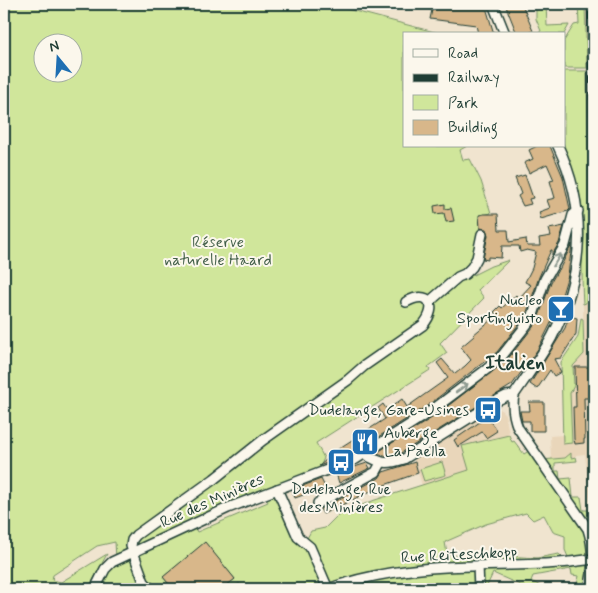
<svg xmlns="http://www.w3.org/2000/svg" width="598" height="593" font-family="Mynerve,sans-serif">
<rect width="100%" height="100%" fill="#f0e4cf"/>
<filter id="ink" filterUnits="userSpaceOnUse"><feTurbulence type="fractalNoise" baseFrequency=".02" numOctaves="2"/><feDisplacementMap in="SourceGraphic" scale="10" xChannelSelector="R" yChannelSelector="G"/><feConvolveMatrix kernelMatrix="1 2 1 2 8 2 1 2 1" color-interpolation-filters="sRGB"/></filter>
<g filter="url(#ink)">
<g fill="#e9d6ba">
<polygon points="585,4 594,4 594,518 592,517 585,454 576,455 576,457 551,459 550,436 563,435 563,444 570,393 574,386 573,365 584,354 583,304 586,303 589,134"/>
<polygon points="498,404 499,408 505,414 510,438 512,442 514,441 525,456 469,470 422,485 414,460"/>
</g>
<g fill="#d0e69b" stroke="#789268" fill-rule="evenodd">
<path d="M4,4H343V8L442,34H404V146H467L460,150L463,160L470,159L481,181L491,213L479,216L480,231H478C477,248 473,259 462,272L469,277L491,266L509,260L478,290L484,298L440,343L447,353L428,367L430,370L316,443L324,458L320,467L321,472L282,492L302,537L306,540L311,531L325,528L339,514L375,500L469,470L462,446L509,435L512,442L514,441L524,454L533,448L541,460L565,458L571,453V458L576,457L577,461L555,463V471H559L560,479L571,478L573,497H581L583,510H591L592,517H594V589H576L579,576L572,575L571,569L533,576L531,581L546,589H529L493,573L486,588L487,589H245L239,583L232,589H222L235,579L205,543L163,577L173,589L128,588L4,589ZM42,42H72V72H42ZM265,494L268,502L197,532L193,524ZM526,513L533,520L544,515L553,532L565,536V550L568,557L564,559L559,554L537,558L492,555L477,560L447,554L445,542L486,524ZM115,542L116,559L96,587L91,584L107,554L61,582L52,580L53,575L97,546Z"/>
<polygon points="536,4 546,4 547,26 569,25 564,34 537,34 541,31 536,19"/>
<polygon points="578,4 585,4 587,68 564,68 564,41 574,25 579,24"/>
<path d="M564,71H587L590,262L586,303L583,304C582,289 582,275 582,261C582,252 584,242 584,233C584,204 575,172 563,146H564Z"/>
<polygon points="581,318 583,319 584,354 573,366 574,386 570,393 572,443 563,444 561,362 578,337"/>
<polygon points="442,462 446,475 424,481 420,469"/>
</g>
<g fill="#d8b78a" stroke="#1f3d34">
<polygon points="416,4 485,4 494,34 478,34 476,25 430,19 432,10 416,7"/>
<polygon points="505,4 522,4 533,31 527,34 517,34"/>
<polygon points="537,146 550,146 563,177 570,209 568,211 541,219 539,212 550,208 547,200 555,198 550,181 554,180 547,164 529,173 524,163 533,159 529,150"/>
<polygon points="525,175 533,198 529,199 531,204 523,206 518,196 521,194 515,178"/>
<polygon points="445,204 445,209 451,208 454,221 446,222 444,213 435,214 434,206"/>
<polygon points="484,214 498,214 499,230 508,230 509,242 526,239 527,246 540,246 539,238 551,236 549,229 564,226 559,243 552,255 552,250 551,250 539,277 526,315 497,352 427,406 353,453 319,466 341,447 385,419 378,408 383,404 387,410 402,399 407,407 448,378 437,363 442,359 455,374 465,366 471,360 461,347 474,336 473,335 497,315 494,312 500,306 502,308 516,295 519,298 531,285 525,282 532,268 536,252 527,250 520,252 519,246 502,246 501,258 488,257 488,260 483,259 488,235 486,229 480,228 479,215"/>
<polygon points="572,244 568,275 557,311 538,349 512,385 401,453 388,456 376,453 435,416 507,360 537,322 551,282 558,270 559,270"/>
<polygon points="569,316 577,318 576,334 561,358 554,359 561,372 554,376 550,370 537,389 530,384 565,328"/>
<polygon points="575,367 589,367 590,398 584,398 585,439 584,439 584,443 575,444 574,439 573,407 576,407"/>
<polygon points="529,402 544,402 544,431 530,431 530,421 522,421 520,411 530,411"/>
<polygon points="487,417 497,431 486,438 482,432 458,447 454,440"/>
<polygon points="415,462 418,473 379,487 323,514 320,509 379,478 383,472"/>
<polygon points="367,463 370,468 339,483 336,473"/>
<polygon points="321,479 325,487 295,498 292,490"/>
<polygon points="205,542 235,579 222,589 173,589 163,577"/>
</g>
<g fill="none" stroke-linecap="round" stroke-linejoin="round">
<g stroke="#1f3d34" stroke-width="12">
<g id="minor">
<polyline points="493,4 505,34"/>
<path d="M558,146C588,210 584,275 552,337C541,357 527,376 514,395C512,405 514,418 518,428L588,529C594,547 594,571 589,589"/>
<polyline points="429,302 458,277 465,274 472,267 477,258 482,234"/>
<path d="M364,454C380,463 386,465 404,459L498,400L506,396L514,395"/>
<polyline points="277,489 298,537 310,547 328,589"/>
<polyline points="318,503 376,472 381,463"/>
<polyline points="478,566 479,589"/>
<polyline points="95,589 105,569 112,562 228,508 356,459 431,411 487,369 502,356 532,318 545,279 565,245 573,215 578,211"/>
<path d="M151,589L144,582L131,546L132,540L136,535L214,479L263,440L348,380L364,366L423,325C439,306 429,289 406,302"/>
<path d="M328,589C371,573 425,567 471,566C504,564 537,566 570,562"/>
</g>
</g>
<use href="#minor" stroke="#fbf7ec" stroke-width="9"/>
<g stroke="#1f3d34" stroke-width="4.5">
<g id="rail">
<polyline points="589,4 594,266"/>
<polyline points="593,259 591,318 594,489"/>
</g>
</g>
<use href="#rail" stroke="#fbf7ec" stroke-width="2.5" stroke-dasharray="8" stroke-linecap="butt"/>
<g stroke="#1f3d34" stroke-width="12" stroke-linecap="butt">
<polyline id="minor-bridge" points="570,562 594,559"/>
</g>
<use href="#minor-bridge" stroke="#fbf7ec" stroke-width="9"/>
</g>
<defs><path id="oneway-shaft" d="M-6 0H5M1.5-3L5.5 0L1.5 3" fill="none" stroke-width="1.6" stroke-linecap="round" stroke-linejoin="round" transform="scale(1.25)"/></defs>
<g stroke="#8d9a90">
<use href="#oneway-shaft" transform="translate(557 260) rotate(-59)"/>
<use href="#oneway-shaft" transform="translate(462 388) rotate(-36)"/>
</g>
</g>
<defs>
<g id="bar-square" transform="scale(1.4375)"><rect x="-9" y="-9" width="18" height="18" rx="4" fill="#1f6fb2" stroke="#fbf7ec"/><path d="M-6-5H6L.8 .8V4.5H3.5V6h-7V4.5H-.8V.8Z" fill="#fff"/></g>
<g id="bus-square" transform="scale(1.4375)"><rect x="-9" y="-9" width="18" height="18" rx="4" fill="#1f6fb2" stroke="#fbf7ec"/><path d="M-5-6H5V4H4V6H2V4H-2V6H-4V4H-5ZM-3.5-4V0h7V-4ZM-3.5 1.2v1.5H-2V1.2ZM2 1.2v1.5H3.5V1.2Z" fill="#fff"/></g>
<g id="restaurant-square" transform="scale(1.4375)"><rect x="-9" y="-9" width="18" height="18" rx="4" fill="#1f6fb2" stroke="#fbf7ec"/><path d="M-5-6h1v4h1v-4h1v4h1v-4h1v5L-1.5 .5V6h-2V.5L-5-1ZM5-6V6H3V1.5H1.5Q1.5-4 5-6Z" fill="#fff"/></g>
</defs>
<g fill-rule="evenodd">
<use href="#bar-square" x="561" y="309"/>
<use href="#bus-square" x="488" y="410"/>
<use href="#restaurant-square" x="365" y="442"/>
<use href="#bus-square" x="341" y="462"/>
</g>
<g text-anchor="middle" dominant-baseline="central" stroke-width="4" stroke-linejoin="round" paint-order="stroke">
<g font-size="16" fill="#425f49" stroke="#fbf7ec">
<text x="218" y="242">Réserve<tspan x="218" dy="18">naturelle Haard</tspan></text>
</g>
<g font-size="16" fill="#1f3d34" stroke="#fbf7ec" text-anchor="end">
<text x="542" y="300">Nucleo<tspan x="542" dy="18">Sportinguisto</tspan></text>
<text x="469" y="410">Dudelange, Gare-Usines</text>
<text x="384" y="433" text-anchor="start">Auberge<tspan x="384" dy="18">La Paella</tspan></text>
<text x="341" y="489" text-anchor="middle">Dudelange, Rue<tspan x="341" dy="18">des Minières</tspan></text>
</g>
<g font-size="16" fill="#1f3d34" stroke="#fbf7ec">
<text transform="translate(212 501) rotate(-24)">Rue des Minières</text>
<text transform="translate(459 555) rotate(-3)">Rue Reiteschkopp</text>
</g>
<g font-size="19" font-weight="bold" fill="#1f3d34" stroke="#fbf7ec">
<text x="515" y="363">Italien</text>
</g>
</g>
<rect width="598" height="593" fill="none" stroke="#fbf7ec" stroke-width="20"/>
<rect x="10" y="10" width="578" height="573" fill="none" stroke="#1f3d34" stroke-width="2" filter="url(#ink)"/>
<rect x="403" y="32" width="162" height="115" fill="#fbf7ec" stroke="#a3ada2"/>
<rect x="413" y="49" width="25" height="8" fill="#fbf7ec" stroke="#a3ada2"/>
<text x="448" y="58" font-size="15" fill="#1f3d34">Road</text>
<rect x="413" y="74" width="25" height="8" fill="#1f3d34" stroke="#a3ada2"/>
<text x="448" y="82" font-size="15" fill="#1f3d34">Railway</text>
<rect x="413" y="95" width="25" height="15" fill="#d0e69b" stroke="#a3ada2"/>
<text x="448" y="108" font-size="15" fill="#1f3d34">Park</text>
<rect x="413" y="120" width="25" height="15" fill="#d8b78a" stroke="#a3ada2"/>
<text x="448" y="132" font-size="15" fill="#1f3d34">Building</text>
<g transform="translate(58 58) rotate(342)"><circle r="24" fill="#fbf7ec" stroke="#a3ada2"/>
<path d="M0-4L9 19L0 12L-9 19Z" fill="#1f6fb2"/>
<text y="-8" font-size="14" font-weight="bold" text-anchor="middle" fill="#1f3d34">N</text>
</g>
</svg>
